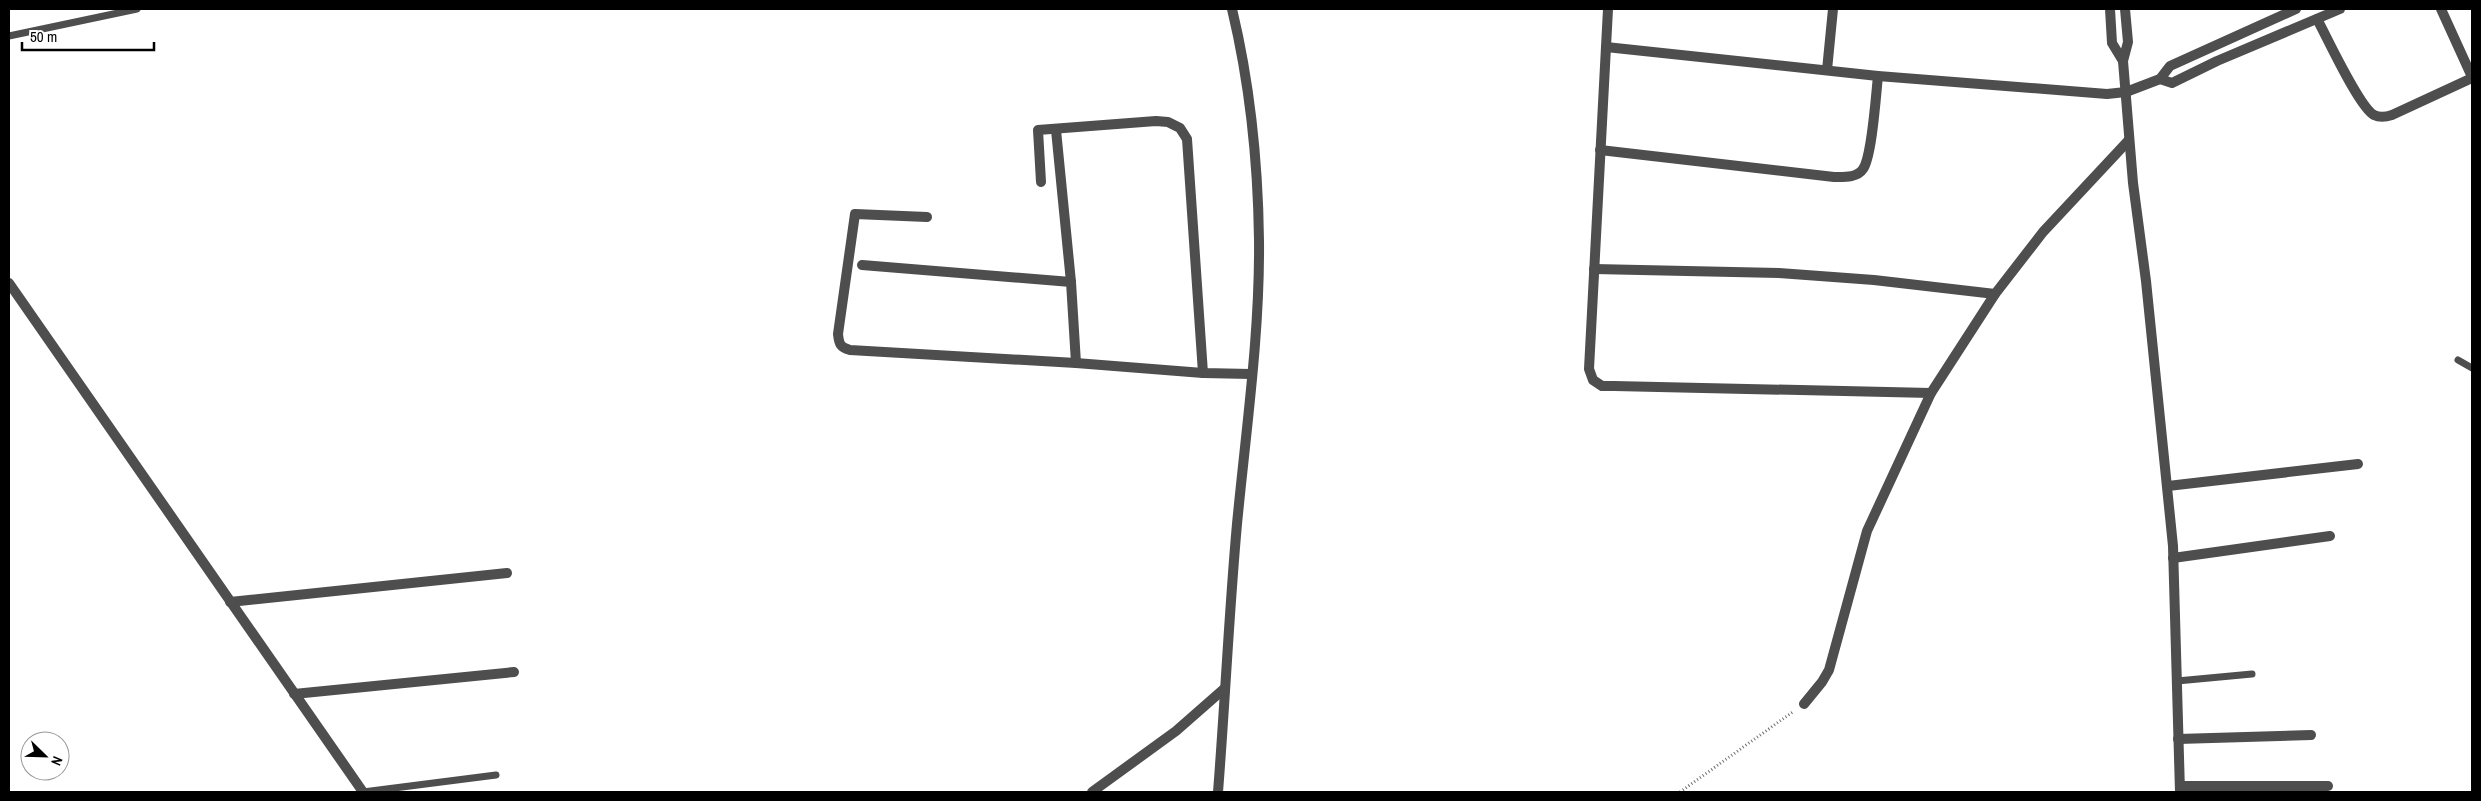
<svg xmlns="http://www.w3.org/2000/svg" width="2481" height="801" font-family="'Archivo Narrow',sans-serif">
<rect width="100%" height="100%" fill="#fff"/>
<g fill="none" stroke-linecap="round" stroke-linejoin="round">
<polyline stroke="#707070" stroke-width="3" stroke-dasharray="1 2.5" stroke-linecap="butt" points="1680,792 1794,711"/>
<g stroke="#4e4e4e" stroke-width="7">
<polyline points="9,36 137,9"/>
<polyline points="2458,360 2472,368"/>
<polyline points="2177,681 2252,674"/>
<polyline points="363,792 496,775"/>
</g>
<g stroke="#4e4e4e" stroke-width="10">
<polyline points="1608,9 1589,369 1593,380 1602,386 1614,386 1931,393"/>
<polyline points="2441,9 2472,77"/>
<path d="M2317,19C2327,37 2359,107 2374,115C2380,118 2386,117 2392,115L2472,78"/>
<polyline points="1606,47 1878,76 2107,94 2126,92"/>
<polyline points="1827,70 1833,9"/>
<polyline points="1056,130 1071,282"/>
<path d="M1600,150L1834,177C1844,177 1857,178 1863,169C1872,157 1876,94 1878,76"/>
<polyline points="1041,182 1038,130 1156,121 1168,122 1180,128 1187,139 1203,373"/>
<path d="M927,217L855,214L838,334C839,344 840,347 850,350L1076,363L1203,373L1251,374"/>
<polyline points="862,265 1071,282 1076,363"/>
<polyline points="1594,269 1779,273 1874,280 1995,294"/>
<polyline points="2168,486 2358,464"/>
<polyline points="2173,558 2330,536"/>
<polyline points="230,602 507,573"/>
<polyline points="294,694 514,672"/>
<polyline points="1804,704 1822,682 1829,670 1867,531 1931,393 1995,294 2043,232 2129,140"/>
<polyline points="2178,739 2311,735"/>
<polyline points="2180,786 2328,786"/>
<polyline points="1092,792 1176,731 1225,688"/>
</g>
<g stroke="#4e4e4e" stroke-width="10">
<polyline points="2110,9 2112,43 2123,61"/>
<polyline points="2125,9 2128,42 2123,61 2133,183 2146,281 2173,546 2180,792"/>
<polyline points="2160,79 2172,83 2217,61 2340,9"/>
<polyline points="2126,92 2160,79 2170,66 2296,9"/>
<polyline points="9,283 363,792"/>
<path d="M1218,792C1225,703 1229,613 1237,524C1246,430 1260,334 1259,240C1258,162 1250,84 1232,9"/>
</g>
</g>
<rect width="2481" height="801" fill="none" stroke="#000000" stroke-width="20"/>
<g transform="translate(45 756) rotate(113)"><circle r="24" fill="#ffffff" stroke="#999999"/>
<path d="M0-4L9 19L0 12L-9 19Z" fill="#000000"/>
<text y="-8" font-size="14" font-weight="bold" text-anchor="middle" fill="#000000">N</text>
</g>
<path d="M22 42v8h132v-8" fill="none" stroke="#000000" stroke-width="2.5"/>
<text x="30" y="42" font-size="15" fill="#000000" stroke="#ffffff" stroke-width="4" paint-order="stroke">50 m</text>
</svg>
